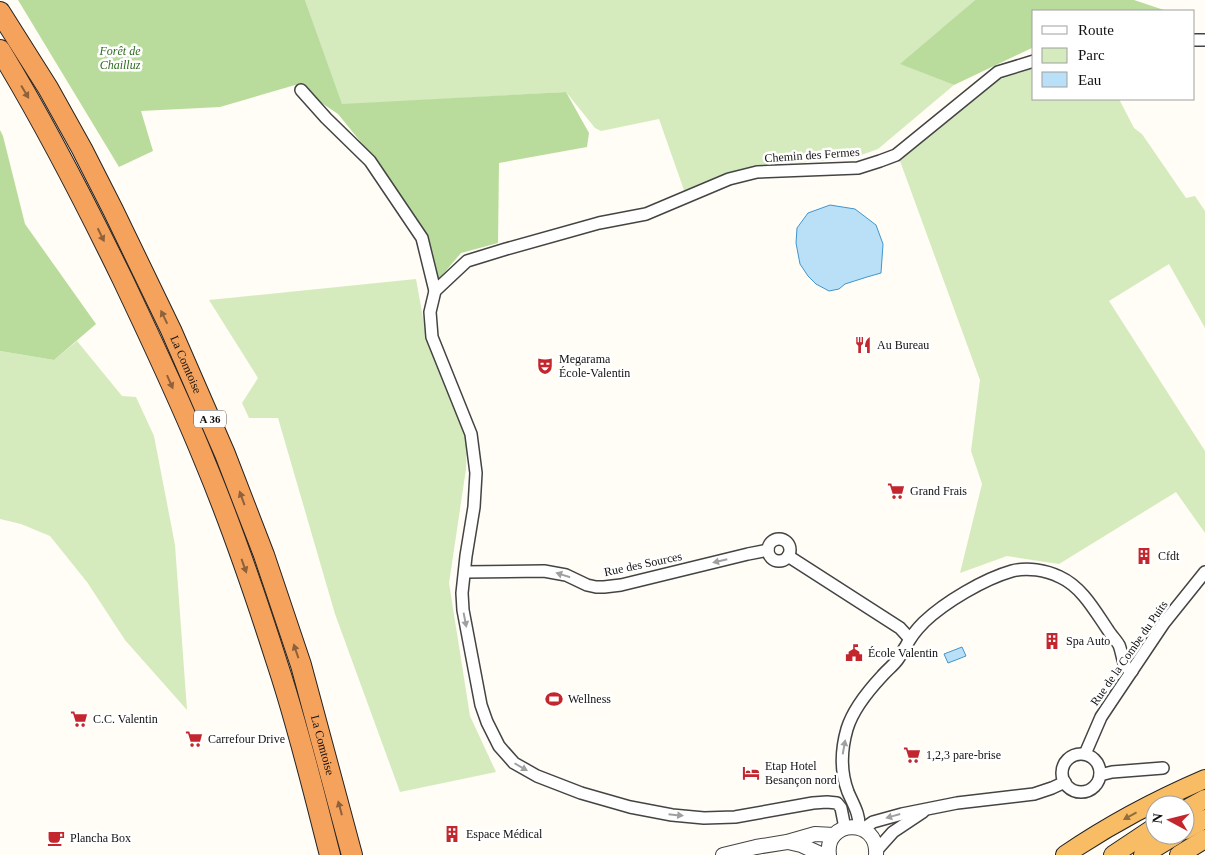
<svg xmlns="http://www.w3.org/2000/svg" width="1205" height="855" font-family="'Times New Roman',serif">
<rect width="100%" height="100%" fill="#fffdf5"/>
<g fill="#d5ebbd">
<polygon points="305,0 975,0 901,64 954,85 878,149 853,158 762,166 734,171 685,193 659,119 601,131 595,128 566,92 342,105"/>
<polygon points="1034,68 1034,99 1119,99 1134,128 1142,134 1186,198 1195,196 1205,211 1205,328 1169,264 1109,301 1205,451 1205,533 1176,492 1059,564 1007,556 960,573 982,484 971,451 980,380 900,161 963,106 1001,76"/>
<polygon points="416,279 427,340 467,439 466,469 449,583 470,716 496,772 400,792 335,614 278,418 249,418 242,403 258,378 209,300"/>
<polygon points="77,341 122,396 136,397 154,436 175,545 187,710 125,640 87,582 50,536 21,524 0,519 0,351 54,360"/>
</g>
<g fill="#b9dc9c">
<polygon points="18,0 305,0 342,104 566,92 589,133 587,147 499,163 498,243 461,253 438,280 426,234 386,173 338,114 295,85 220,107 141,111 153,151 119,167"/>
<polygon points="975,0 1134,0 1167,11 1034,11 1034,47 954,85 900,64"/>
<polygon points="0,130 3,136 25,224 96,324 54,360 0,351"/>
</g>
<g fill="#b9e0f7" stroke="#3f96cf">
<polygon points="830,205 855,209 876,225 883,244 881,273 867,277 845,284 839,289 829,291 816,284 808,276 800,264 796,243 797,228 808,213"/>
<polygon points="962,647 966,656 948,663 944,654"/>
</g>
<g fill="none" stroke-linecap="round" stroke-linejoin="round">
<g stroke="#444" stroke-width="14">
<g id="minor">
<polyline points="1194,40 1205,40"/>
<polyline points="301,90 326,118 370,161 422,238 435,291"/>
<circle cx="779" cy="550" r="11"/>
<polyline points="788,556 900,628 910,639"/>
<polyline points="465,572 544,571 566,575 587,585 596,587 604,587 621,585 748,554 768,550"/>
<polyline points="1085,754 1101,717 1111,702 1164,623 1205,572"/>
<circle cx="1081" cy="773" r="19"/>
<polyline points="1100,775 1112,772 1163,768"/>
<polyline points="845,828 841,808 837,803 827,802 813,803 735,817 704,818 672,815 630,807 581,793 537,776 514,763 499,746 487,722 481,705 463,610 462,593 466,556 474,507 476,473 471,434 432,337 430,312 435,291 467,261 506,249 599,223 646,214 729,179 757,172 858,168 880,161 896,155 998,72 1034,61"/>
<path d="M859,828C860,814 853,804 848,792C840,771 841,750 847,729C853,709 868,691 882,676C887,670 894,665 898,659C901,655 903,650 906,646C910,638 917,629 924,622C945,602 984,579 1012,571C1027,567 1046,570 1060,577C1082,587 1095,611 1108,630C1111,635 1116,640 1119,645C1122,652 1122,661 1126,667C1128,669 1130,670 1132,671"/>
<polyline points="863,829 873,822 902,814 957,803 1034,794 1052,788 1065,782"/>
<polyline points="876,851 893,832 923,812"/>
</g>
</g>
<g stroke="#444" stroke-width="16">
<g id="tertiary">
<polyline points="788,842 801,845 823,855"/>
<polyline points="723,855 756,847 787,842 815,834 834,835"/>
<path d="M829,855C824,819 879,817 876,855"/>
</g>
</g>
<g stroke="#222" stroke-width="20">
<g id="trunk">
<polyline points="1185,810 1205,799"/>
<polyline points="1185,830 1205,819"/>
<path d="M1065,855C1109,825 1156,800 1205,779"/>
<polyline points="1113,855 1155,827"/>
<polyline points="1143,855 1176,835"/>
<polyline points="1179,855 1205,839"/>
</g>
</g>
<g stroke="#222" stroke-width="22">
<g id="motorway">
<path id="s1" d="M0,12L48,88L82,149L113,210L171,330L225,454L264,555L301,665L352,855"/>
<path d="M0,50C45,124 84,200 122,278C151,339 180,400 205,462C233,529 257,600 279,669C299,730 314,793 330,855"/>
</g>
</g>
<use href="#minor" stroke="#fff" stroke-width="11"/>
<use href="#tertiary" stroke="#fff" stroke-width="14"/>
<use href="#trunk" stroke="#f7bc64" stroke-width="18"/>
<use href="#motorway" stroke="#f5a25d" stroke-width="20"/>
</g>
<defs><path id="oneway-solid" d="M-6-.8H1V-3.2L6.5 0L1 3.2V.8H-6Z" transform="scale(1.25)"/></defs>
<g fill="#8e613b">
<use href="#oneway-solid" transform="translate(25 92) rotate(59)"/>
<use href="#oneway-solid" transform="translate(101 235) rotate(64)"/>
<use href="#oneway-solid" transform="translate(164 317) rotate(-116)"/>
<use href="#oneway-solid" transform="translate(170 382) rotate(66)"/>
<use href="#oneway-solid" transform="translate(242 498) rotate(-110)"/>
<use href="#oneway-solid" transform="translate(244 566) rotate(70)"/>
<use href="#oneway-solid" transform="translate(296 651) rotate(-109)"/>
<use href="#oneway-solid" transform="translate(340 808) rotate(-105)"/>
</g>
<g fill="#a0a0a0">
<use href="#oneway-solid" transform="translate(720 561) rotate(167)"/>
<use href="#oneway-solid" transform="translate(563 575) rotate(-162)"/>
<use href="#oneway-solid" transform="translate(465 620) rotate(79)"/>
<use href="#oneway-solid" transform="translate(844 747) rotate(-80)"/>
<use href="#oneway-solid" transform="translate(521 767) rotate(30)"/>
<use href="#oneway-solid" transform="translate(676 815) rotate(6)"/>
<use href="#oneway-solid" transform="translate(893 816) rotate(164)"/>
</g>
<use fill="#906f3f" href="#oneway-solid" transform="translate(1130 816) rotate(151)"/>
<defs>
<g id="restaurant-bare" transform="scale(1.35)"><path d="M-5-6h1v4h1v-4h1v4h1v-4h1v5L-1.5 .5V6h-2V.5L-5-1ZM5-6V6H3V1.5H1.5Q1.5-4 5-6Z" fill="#c4262e" stroke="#fff" stroke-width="2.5" paint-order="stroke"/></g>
<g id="theatre-bare" transform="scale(1.35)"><path d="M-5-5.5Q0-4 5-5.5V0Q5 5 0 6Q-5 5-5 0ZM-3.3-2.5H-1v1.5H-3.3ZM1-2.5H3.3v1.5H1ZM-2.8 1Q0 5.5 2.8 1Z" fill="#c4262e" stroke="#fff" stroke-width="2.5" paint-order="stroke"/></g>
<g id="supermarket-bare" transform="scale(1.35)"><path d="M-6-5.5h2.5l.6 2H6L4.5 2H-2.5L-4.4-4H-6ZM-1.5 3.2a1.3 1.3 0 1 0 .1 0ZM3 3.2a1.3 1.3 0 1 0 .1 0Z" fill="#c4262e" stroke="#fff" stroke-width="2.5" paint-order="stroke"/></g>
<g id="building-bare" transform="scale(1.35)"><path d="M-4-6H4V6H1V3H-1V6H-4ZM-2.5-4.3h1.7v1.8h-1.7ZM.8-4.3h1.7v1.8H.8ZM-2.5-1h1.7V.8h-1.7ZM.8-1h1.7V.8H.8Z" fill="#c4262e" stroke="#fff" stroke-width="2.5" paint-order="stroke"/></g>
<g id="civic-bare" transform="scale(1.35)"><path d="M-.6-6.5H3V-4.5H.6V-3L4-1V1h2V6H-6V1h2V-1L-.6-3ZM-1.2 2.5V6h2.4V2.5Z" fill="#c4262e" stroke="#fff" stroke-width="2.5" paint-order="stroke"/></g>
<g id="stadium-bare" transform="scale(1.35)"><path d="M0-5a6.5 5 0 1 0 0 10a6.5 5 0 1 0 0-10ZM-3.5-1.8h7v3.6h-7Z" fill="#c4262e" stroke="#fff" stroke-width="2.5" paint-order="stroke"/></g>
<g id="hotel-bare" transform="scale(1.35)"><path d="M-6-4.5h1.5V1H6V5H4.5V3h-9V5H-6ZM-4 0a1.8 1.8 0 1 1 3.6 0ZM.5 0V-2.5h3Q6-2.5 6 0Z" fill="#c4262e" stroke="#fff" stroke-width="2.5" paint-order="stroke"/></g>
<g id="cafe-bare" transform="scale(1.35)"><path d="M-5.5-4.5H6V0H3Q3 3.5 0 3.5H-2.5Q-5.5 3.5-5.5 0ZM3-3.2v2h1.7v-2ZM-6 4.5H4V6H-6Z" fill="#c4262e" stroke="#fff" stroke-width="2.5" paint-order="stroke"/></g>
</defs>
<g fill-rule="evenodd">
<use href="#restaurant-bare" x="863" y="345"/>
<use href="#theatre-bare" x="545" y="366"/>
<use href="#supermarket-bare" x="896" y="491"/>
<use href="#building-bare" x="1144" y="556"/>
<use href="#building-bare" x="1052" y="641"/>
<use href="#civic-bare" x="854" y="653"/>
<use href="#stadium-bare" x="554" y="699"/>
<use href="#supermarket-bare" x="79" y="719"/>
<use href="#supermarket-bare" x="194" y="739"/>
<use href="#supermarket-bare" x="912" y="755"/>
<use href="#hotel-bare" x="751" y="773"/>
<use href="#building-bare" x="452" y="834"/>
<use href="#cafe-bare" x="56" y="838"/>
</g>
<g text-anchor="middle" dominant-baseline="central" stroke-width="5" stroke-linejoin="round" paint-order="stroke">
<rect fill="#fff" stroke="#585858" stroke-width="1" x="194" y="410.5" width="32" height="17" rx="4"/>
<g font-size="11" font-weight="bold" fill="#111">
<text x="210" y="419">A 36</text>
</g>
<g font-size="12" font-style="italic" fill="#2f6b1f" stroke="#fff">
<text x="120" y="51">Forêt de<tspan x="120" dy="14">Chailluz</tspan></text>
</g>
<g font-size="12" fill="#111" stroke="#fff">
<text transform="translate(812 155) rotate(-4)">Chemin des Fermes</text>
<text stroke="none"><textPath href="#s1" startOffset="399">La Comtoise</textPath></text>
<text transform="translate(643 564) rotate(-12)">Rue des Sources</text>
<text transform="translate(1129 653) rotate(-55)">Rue de la Combe du Puits</text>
<text stroke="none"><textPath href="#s1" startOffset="804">La Comtoise</textPath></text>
</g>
<g font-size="12" fill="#111" stroke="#fff" text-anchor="start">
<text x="877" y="345">Au Bureau</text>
<text x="559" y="359">Megarama<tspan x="559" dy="14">École-Valentin</tspan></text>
<text x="910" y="491">Grand Frais</text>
<text x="1158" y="556">Cfdt</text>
<text x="1066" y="641">Spa Auto</text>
<text x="868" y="653">École Valentin</text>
<text x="568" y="699">Wellness</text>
<text x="93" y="719">C.C. Valentin</text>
<text x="208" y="739">Carrefour Drive</text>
<text x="926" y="755">1,2,3 pare-brise</text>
<text x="765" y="766">Etap Hotel<tspan x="765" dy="14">Besançon nord</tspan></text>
<text x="466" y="834">Espace Médical</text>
<text x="70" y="838">Plancha Box</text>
</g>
</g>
<rect x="1032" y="10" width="162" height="90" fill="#ffffff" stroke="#a0a0a0"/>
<rect x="1042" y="26" width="25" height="8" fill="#ffffff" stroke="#a0a0a0"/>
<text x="1078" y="35" font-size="15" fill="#111111">Route</text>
<rect x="1042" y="48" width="25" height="15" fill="#d5ebbd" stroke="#a0a0a0"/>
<text x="1078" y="60" font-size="15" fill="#111111">Parc</text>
<rect x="1042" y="72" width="25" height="15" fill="#b9e0f7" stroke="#a0a0a0"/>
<text x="1078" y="85" font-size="15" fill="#111111">Eau</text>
<g transform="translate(1170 820) rotate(277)"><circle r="24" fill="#ffffff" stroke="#a0a0a0"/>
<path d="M0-4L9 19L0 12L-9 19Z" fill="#c4262e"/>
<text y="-8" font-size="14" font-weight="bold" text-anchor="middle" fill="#111111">N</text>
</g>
</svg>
